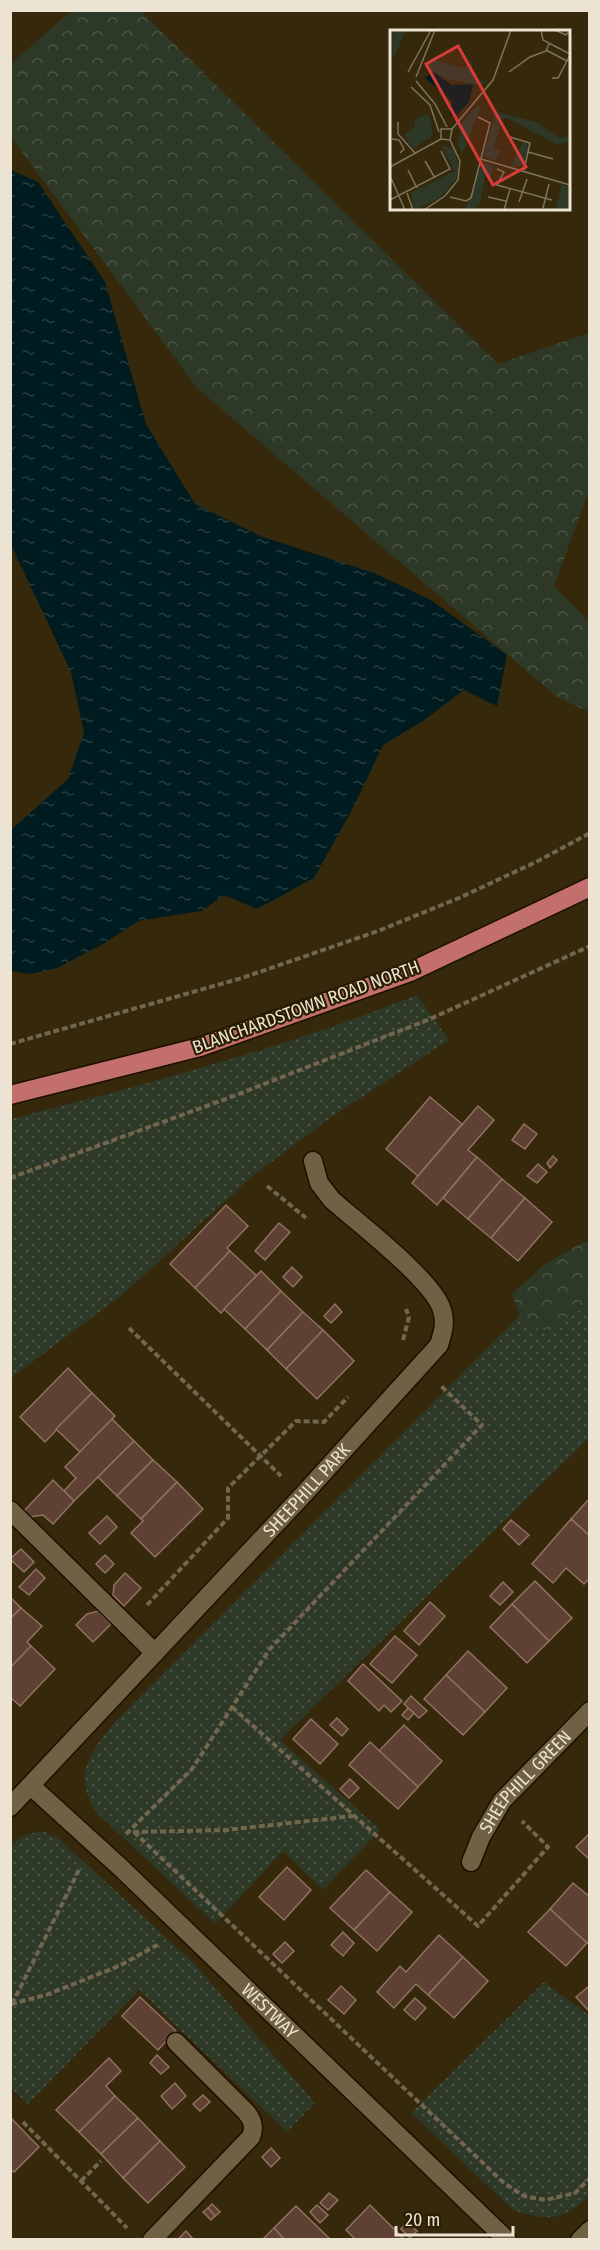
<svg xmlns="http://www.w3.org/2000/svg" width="600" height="2250" font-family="'Fira Sans Condensed',sans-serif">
<defs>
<pattern id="green-dots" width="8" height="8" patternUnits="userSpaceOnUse" patternTransform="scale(1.5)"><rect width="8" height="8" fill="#2e3827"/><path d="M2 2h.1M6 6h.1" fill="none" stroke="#4c5545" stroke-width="1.8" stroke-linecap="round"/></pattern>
<pattern id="forest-crowns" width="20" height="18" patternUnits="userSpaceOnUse" patternTransform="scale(1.5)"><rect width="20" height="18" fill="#2e3827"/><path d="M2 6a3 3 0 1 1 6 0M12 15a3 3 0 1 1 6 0" fill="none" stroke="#4c5545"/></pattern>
<pattern id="water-ripples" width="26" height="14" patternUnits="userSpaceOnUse" patternTransform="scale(1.5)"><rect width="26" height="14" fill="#011c20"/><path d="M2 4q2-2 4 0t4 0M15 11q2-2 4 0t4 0" fill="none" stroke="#263d40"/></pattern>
</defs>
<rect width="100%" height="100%" fill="#35280b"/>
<g fill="url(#green-dots)">
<path d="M417,995L449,1040L330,1118L254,1175L122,1295L11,1378V1119C148,1084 286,1047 417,995Z"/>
<path d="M589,1246V1438L280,1740L380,1830L323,1890L283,1851L215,1924L95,1811C73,1774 90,1753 114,1723Z"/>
<polygon points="42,1831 58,1838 194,1963 315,2103 287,2132 139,1990 28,2104 11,2088 11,1844 24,1835"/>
<path d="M544,1982L590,2016L589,2195C564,2222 547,2221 513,2210L411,2113Z"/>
</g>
<g fill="url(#forest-crowns)">
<polygon points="72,10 141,11 498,364 589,333 589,491 554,586 589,621 589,712 557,697 197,388 11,137 11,64"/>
<polygon points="584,1242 589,1242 589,1309 578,1311 547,1331 523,1325 512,1294 545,1264"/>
</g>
<polygon fill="url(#water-ripples)" points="11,170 38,182 105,282 146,424 195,504 263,537 374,573 431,600 507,655 497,706 464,690 423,721 383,745 352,810 314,878 257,909 224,895 202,911 138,921 105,943 57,968 31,974 11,971 11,830 68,779 84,733 71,672 11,545"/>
<g fill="#5e4132" stroke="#917161" stroke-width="1.5">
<polygon points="430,1097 462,1124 418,1176 386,1149"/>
<polygon points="478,1106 494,1120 468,1150 477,1157 437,1205 412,1183"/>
<polygon points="524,1124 537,1134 525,1149 512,1140"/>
<polygon points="553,1156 557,1160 550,1168 547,1163"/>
<polygon points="477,1157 502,1179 468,1219 443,1198"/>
<polygon points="538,1164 547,1172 537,1183 527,1176"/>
<polygon points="502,1179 525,1198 491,1238 468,1219"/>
<polygon points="525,1198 552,1222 518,1261 491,1238"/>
<polygon points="226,1205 248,1226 227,1248 230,1251 195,1288 170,1264"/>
<polygon points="279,1223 290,1232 265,1260 255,1251"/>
<polygon points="230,1251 257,1276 221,1313 195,1288"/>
<polygon points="292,1267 302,1277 293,1287 283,1277"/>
<polygon points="261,1271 281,1291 245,1329 224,1309"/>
<polygon points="281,1291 303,1312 267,1350 245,1329"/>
<polygon points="335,1304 342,1312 331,1323 324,1316"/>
<polygon points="303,1312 323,1330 286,1369 267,1350"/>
<polygon points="323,1330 354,1361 317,1399 286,1369"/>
<polygon points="68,1368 92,1393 45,1442 20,1417"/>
<polygon points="92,1393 115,1416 80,1452 56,1429"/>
<polygon points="112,1419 134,1441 74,1501 64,1491 76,1478 65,1467"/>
<polygon points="134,1441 153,1460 117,1496 98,1477"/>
<polygon points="153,1460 177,1482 141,1519 117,1496"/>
<polygon points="53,1480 74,1501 53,1524 43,1515 30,1517 24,1511"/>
<polygon points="177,1482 203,1509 155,1557 131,1533 143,1521 141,1519"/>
<polygon points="590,1498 590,1536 571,1519"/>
<polygon points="107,1516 117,1527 100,1544 89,1533"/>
<polygon points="571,1519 590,1536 590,1578 584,1584 566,1568 553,1583 532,1564"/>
<polygon points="511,1520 529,1535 519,1545 503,1529"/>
<polygon points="21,1549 34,1562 24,1572 10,1559"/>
<polygon points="105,1555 114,1564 105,1573 96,1564"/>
<polygon points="36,1569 45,1578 29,1595 19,1587"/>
<polygon points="125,1573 141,1588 124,1606 113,1595 114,1585"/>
<polygon points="535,1581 572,1618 549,1641 512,1604"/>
<polygon points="503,1582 513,1592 500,1605 490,1596"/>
<polygon points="10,1597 21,1608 10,1619"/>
<polygon points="430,1602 445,1616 419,1645 404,1631"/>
<polygon points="512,1604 549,1641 527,1663 490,1627"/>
<polygon points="21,1608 42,1626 27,1642 31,1646 10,1668 10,1619"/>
<polygon points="98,1611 111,1624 93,1642 76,1625 87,1614"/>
<polygon points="395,1636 417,1655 392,1683 370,1664"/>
<polygon points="31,1646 55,1669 20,1706 10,1697 10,1668"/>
<polygon points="468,1651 507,1688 485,1712 446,1675"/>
<polygon points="363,1664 402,1701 391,1712 384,1705 379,1711 348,1681"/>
<polygon points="446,1675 485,1712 463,1735 424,1699"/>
<polygon points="411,1696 427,1711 419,1718 404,1704"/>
<polygon points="408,1708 414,1713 408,1720 402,1715"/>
<polygon points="337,1718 348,1729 342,1736 330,1725"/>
<polygon points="311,1719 338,1744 320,1764 293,1739"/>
<polygon points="404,1725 442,1761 418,1787 379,1751"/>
<polygon points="370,1742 418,1787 398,1809 349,1765"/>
<polygon points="350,1779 359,1788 349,1798 340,1789"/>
<polygon points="590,1833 590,1860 576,1847"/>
<polygon points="287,1867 311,1890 284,1920 259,1897"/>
<polygon points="366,1870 390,1892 354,1930 330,1908"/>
<polygon points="573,1883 590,1897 590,1940 587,1943 550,1909"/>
<polygon points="390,1892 412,1912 377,1951 354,1930"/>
<polygon points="550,1909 587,1943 566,1966 528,1932"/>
<polygon points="343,1932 354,1943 343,1956 331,1945"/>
<polygon points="439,1935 463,1957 428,1995 416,1984 394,2008 377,1992 400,1966 406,1972"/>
<polygon points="285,1942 294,1951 282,1963 273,1954"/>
<polygon points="463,1957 488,1981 454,2018 428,1995"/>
<polygon points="341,1986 356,2000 344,2014 328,2000"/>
<polygon points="588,1987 590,1989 590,2012 576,1997"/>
<polygon points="140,1997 176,2031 158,2050 122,2016"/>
<polygon points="415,1998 426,2008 415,2020 404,2010"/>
<polygon points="157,2055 169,2067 161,2074 150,2063"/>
<polygon points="109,2058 121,2071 106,2086 115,2096 79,2132 56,2110"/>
<polygon points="175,2083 186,2096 172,2109 161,2096"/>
<polygon points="203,2095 210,2102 200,2111 193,2104"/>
<polygon points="115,2096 138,2118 101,2154 79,2132"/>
<polygon points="10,2117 39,2147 14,2172 10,2169"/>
<polygon points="138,2118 160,2141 123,2178 101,2154"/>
<polygon points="160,2141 185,2167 148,2203 123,2178"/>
<polygon points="271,2148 280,2158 271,2167 262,2157"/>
<polygon points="329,2193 338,2200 328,2210 320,2203"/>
<polygon points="212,2204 220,2212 215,2216 208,2208"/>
<polygon points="317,2205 328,2215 320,2223 310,2212"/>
<polygon points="370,2205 405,2240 356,2240 346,2230"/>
<polygon points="296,2206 331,2240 285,2240 274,2228"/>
<polygon points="208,2208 215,2216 211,2220 203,2212"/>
<polygon points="407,2222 417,2231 410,2238 401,2229"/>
<polygon points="274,2228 285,2240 262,2240"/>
<polygon points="186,2231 194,2240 178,2240 178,2239"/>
</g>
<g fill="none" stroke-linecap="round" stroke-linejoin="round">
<g stroke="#1d1000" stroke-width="21">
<g id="minor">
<polyline points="10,1510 155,1653"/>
<path id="s1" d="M31,1786L120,1867L507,2240"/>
<path id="s2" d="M10,1807L302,1496L439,1345C443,1332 446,1323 442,1310C434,1281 357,1222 332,1200L319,1183L313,1161"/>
<path id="s3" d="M471,1862L481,1837L502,1801L590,1711"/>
<path d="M152,2240L251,2137C255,2127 253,2120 246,2112L176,2042"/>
<polyline points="580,2240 590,2230"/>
</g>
</g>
<g stroke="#1d1000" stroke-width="21">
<polyline id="major" points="10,1095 200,1047 410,972 590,887"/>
</g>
<g stroke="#72664e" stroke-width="4" stroke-dasharray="6 3" stroke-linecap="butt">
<polyline points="10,1044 242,978 378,931 459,898 538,861 590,833"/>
<polyline points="10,1178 231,1097 430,1019 590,946"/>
<polyline points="267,1186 306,1218"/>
<polyline points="129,1328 281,1476"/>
<polyline points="403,1340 409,1317 406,1309"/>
<polyline points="147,1605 228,1518 228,1488 296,1421 324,1422 348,1397"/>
<polyline points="232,1707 478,1926 548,1847 522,1821"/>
<polyline points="133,1832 226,1830 353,1816"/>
<polyline points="134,1832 504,2183 524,2196 546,2200 575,2193 590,2178"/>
<polyline points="126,1834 192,1769 269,1650 482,1425 441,1386"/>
<polyline points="11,2004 46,1995 119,1966 159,1944"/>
<polyline points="12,2004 79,1870"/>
<polyline points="23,2122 127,2228"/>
<polyline points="81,2181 101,2161"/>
</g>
<use href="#minor" stroke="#706144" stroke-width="18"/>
<use href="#major" stroke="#c36f6d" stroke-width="18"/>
</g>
<g text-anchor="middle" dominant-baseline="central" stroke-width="4.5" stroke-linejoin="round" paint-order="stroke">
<g font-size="18" fill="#ece3d3" stroke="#2b1e02">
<text transform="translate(306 1007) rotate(-20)">BLANCHARDSTOWN ROAD NORTH</text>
<text stroke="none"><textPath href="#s2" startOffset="434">SHEEPHILL PARK</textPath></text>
<text stroke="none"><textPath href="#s3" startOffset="98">SHEEPHILL GREEN</textPath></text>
<text stroke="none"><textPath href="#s1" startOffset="328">WESTWAY</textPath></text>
</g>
</g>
<g transform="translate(390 30)">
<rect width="180" height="180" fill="#35280b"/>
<path d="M5,0H16L3,30L2,5ZM88,75L91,76L72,124L68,114L71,100L66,99ZM106,81L114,84L103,119L111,121L105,131L93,126ZM39,83L43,105L24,119L13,106L21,110ZM133,112L139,116L133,136H121ZM51,115L64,120L69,136L66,149L49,169L24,180L21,163L65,141ZM92,132L115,140L103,137L100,147L95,146L90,175L87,174L85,180H75ZM172,154L180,158V180H165Z" fill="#2e3827"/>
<path d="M41,29L74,38L81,31L84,49L97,52L87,55L58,49L37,39ZM107,82L146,92L169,108L180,106V111L168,115L119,89L108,86L104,90ZM39,83L21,111L14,105L25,97L24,90Z" fill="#2e3827"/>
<path d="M43,42L62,55L83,54L79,72L67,85H60L62,71L35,48Z" fill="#011c20"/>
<path fill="none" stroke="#7e735b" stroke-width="1.5" d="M151,0L153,10L180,24M165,0L176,5L180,0M156,20L177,31M18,42L41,0M119,42L140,27L156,21L159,14M26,47L45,0M162,48H168L180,25M26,51L45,74L57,97M21,57L40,75L49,102M8,92V104L25,123M62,99L103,50L121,0M120,107L140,113L134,140M2,109L9,110L14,119L10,123M51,109V99H62M51,109L60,110L62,99M138,122L163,129M91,129L180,155M35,131L45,148M0,137L51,109M107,139L114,142L107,155L162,170M18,140L27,158M1,148L15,180M17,163L23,180M60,167L76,171L81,168L100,93L88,87M98,167L116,171M0,170L60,139L51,121M129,172L137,149M153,178L159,154M34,180L55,166L68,150L70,131L60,110M114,180L120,159"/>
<path fill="#d83b39" fill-opacity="0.15" stroke="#d83b39" stroke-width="3" d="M68,16L136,137L103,155L36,34Z"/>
<rect width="180" height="180" fill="none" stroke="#ece3d3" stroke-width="3"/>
</g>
<rect width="600" height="2250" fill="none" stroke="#ece3d3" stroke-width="24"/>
<path d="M396 2226v9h117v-9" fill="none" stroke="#ece3d3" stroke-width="3"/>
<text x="405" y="2226" font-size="18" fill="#ece3d3" stroke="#2b1e02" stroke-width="4.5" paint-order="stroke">20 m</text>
</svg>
